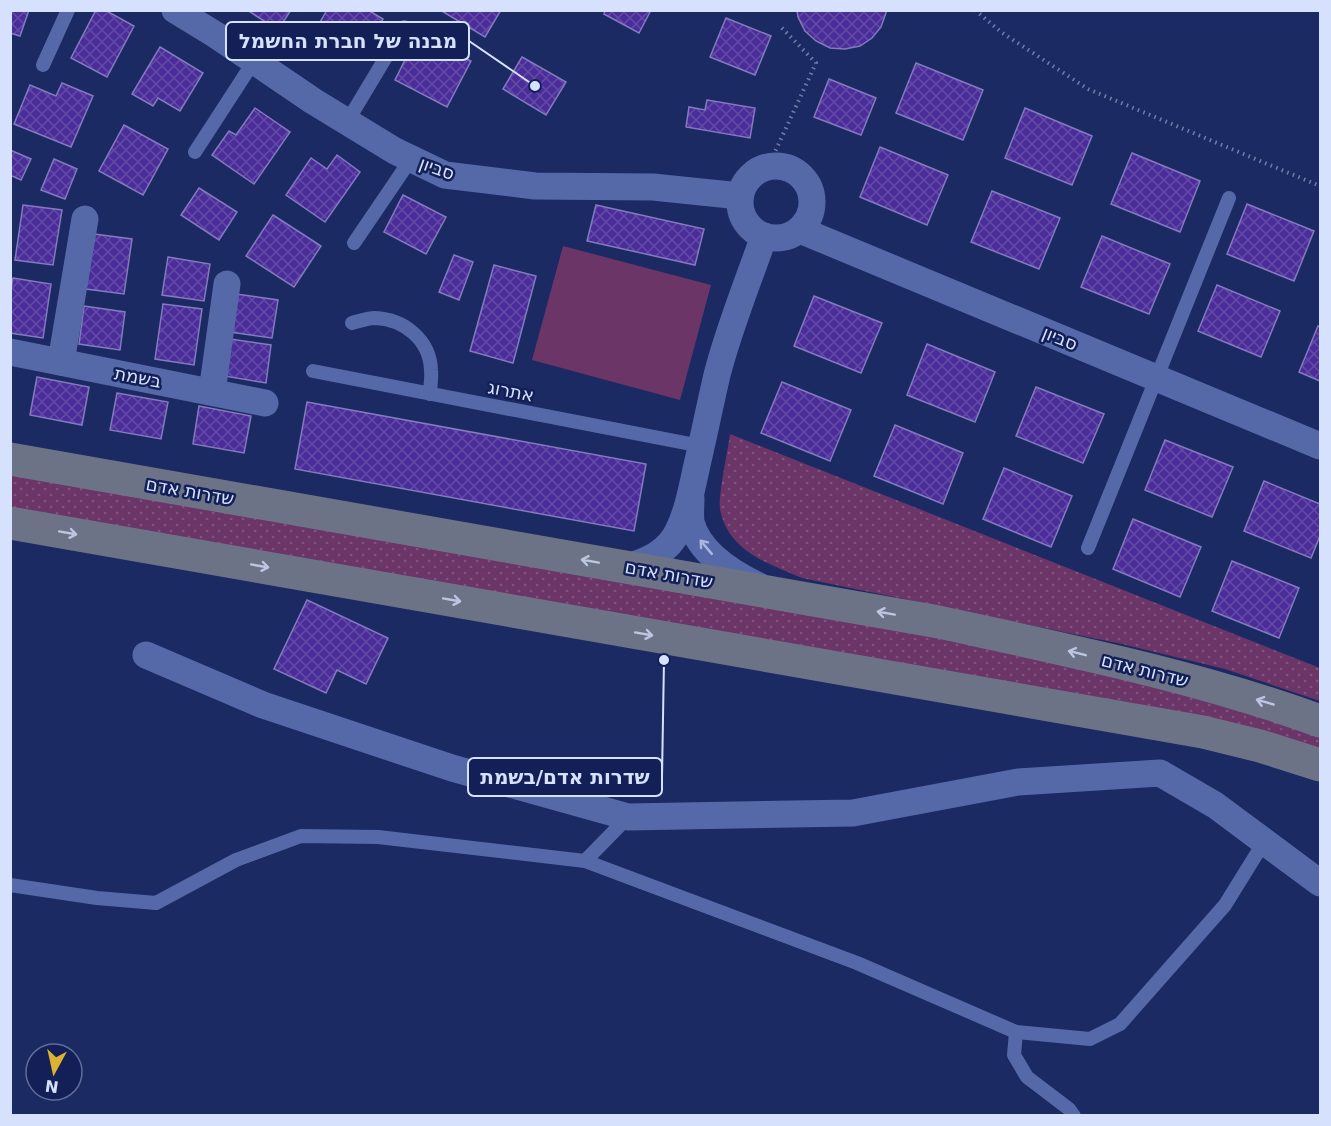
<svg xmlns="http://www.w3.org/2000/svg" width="1331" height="1126" font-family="'DejaVu Sans',Heebo,sans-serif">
<defs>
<pattern id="park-dots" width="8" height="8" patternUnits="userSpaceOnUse" patternTransform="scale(1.5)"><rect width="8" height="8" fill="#6b3568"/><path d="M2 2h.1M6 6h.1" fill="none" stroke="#7f527f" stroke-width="1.8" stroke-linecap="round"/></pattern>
<pattern id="building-cross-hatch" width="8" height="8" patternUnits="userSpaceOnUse" patternTransform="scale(1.5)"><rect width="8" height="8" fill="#4a2d98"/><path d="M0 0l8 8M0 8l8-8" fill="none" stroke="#634ba7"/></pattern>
</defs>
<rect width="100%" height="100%" fill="#1c2a63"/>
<polygon fill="#6b3568" points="563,246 711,285 680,400 532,360"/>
<g fill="url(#park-dots)">
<path d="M730,434L1320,668V701L1225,669L1122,644L802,578C767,563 728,551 720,509C718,496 728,450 730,434Z"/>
<polygon points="10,473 936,636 1182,693 1320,736 1320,755 11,513"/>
</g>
<g fill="url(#building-cross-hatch)" stroke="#837abf" stroke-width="1.5">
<polygon points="10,10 29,10 20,36 10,33"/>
<polygon points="96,10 105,10 134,26 107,77 71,58"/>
<polygon points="247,10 291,10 278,30"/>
<polygon points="327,10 368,10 383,19 360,58 315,31"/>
<polygon points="440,10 501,10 485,37"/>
<polygon points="605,10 651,10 639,33 604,14"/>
<polygon points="797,10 887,10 881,27 872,38 860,46 845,49 830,48 816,41 805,31 798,17"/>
<polygon points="726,18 771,36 755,75 710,57"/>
<polygon points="418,34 471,61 447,107 395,80"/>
<polygon points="160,47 203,73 180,111 158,98 153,106 132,94"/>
<polygon points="522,57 566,82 546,115 503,89"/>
<polygon points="916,63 983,90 963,140 896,113"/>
<polygon points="829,79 876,98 861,135 814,117"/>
<polygon points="62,83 93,96 71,147 14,124 30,85 56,96"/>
<polygon points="707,100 755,108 750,138 686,127 689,107 705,110"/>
<polygon points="255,108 290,132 254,184 212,155 229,131 236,135"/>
<polygon points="1025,108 1092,136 1072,185 1005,158"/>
<polygon points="124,125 168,149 143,195 99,171"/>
<polygon points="880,147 948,175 927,225 860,197"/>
<polygon points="10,150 31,159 21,180 10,175"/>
<polygon points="1132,153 1200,181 1180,232 1111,204"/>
<polygon points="337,155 360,172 325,222 286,195 311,158 327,169"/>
<polygon points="54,159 77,169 65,199 41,190"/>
<polygon points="199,188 237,212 219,240 181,215"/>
<polygon points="992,191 1060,218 1039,269 971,242"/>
<polygon points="403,195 446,217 426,254 384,232"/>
<polygon points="1247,204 1314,231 1294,281 1227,254"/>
<polygon points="23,205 62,210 53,265 15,260"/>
<polygon points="596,205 704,229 695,265 587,241"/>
<polygon points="273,215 321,246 294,287 246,256"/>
<polygon points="94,234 132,239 124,294 86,289"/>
<polygon points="1102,236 1170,264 1149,314 1081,287"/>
<polygon points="454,255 473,262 459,300 439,292"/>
<polygon points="168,257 210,264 204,301 162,295"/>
<polygon points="494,265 536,276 513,363 470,351"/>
<polygon points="13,278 51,284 43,338 10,333 10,295"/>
<polygon points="1217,285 1280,311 1261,357 1198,331"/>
<polygon points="236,294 278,300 272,338 230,332"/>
<polygon points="814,296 882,323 861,373 794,346"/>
<polygon points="163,304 202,309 194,365 155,359"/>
<polygon points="84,306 125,312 120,350 79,344"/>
<polygon points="1318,326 1320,327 1320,381 1299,372"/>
<polygon points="230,339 271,345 266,383 224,376"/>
<polygon points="927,344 995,372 975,422 907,395"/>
<polygon points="37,377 89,387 82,425 30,415"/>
<polygon points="782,382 851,410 830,461 761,433"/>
<polygon points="1036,387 1104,414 1083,463 1016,436"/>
<polygon points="117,393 168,402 161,439 110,430"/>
<polygon points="307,402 646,464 634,531 295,469"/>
<polygon points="199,406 251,416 244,453 193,444"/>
<polygon points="895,425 963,453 943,504 874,476"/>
<polygon points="1165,440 1233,467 1212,517 1145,490"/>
<polygon points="1004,468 1072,496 1051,547 983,519"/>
<polygon points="1264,481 1320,504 1320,536 1311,558 1244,531"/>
<polygon points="1133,519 1201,547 1180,597 1113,569"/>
<polygon points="1232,561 1299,588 1279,638 1212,611"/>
<polygon points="307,600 388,638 366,684 337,670 326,693 274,669"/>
</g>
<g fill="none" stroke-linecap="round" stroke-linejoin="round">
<g stroke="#717eaa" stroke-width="4" stroke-dasharray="1.5 4.5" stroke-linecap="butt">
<polyline points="975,10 1001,32 1088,89 1320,186"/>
<polyline points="768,167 816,63 780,26"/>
</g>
<g stroke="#5569a9" stroke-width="14">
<polyline points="43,65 68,10"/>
<polyline points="347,122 404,27"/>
<polyline points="195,152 254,61"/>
<polyline points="354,243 411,159"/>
<path d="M352,323C359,321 368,318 375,318C404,319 430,340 431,370C432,378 430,386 430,394"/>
<polyline points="313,371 701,446"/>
<polyline points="1088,548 1229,198"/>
<polyline points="585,861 857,963 1016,1032 1090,1039 1120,1024 1225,905 1264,842"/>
<polyline points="10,885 97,898 156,903 236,860 301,836 378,837 585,861 628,817"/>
<polyline points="1016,1032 1014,1055 1027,1077 1069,1109 1074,1116"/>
</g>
<g stroke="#5569a9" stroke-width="27">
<polyline points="175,10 216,35 313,101 395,151 445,175 535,186 653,187 740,196"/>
<circle cx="776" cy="202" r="36"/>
<polyline points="800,230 1320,446"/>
<polyline points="10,352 265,403"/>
<polyline points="61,362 85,219"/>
<polyline points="212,392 227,284"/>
<path d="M691,498C691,505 690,514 691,522C699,553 732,573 759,586"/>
<path d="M627,567C648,561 668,552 678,531C688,511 692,487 697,465C704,435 710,405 717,375C729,328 748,282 764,236"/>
<polyline points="146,655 263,705 452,768 628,817 853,813 1018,782 1160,773 1215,805 1320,883"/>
</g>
<g stroke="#6d7387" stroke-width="33">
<path d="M10,459L939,622C1067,650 1197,676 1320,721"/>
<polyline points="10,523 1203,732 1260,746 1320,765"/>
</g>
</g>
<defs><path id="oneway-shaft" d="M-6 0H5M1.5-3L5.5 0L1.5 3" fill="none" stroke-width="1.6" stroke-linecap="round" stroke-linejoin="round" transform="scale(1.5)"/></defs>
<g stroke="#bcc6e0">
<use href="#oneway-shaft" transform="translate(68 533) rotate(10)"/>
<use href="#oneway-shaft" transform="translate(590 561) rotate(-170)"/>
<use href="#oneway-shaft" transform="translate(260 566) rotate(10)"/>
<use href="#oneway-shaft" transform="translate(452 600) rotate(10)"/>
<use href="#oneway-shaft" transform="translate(886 613) rotate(-170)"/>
<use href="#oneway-shaft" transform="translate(644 634) rotate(10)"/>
<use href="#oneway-shaft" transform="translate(1077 653) rotate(-166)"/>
<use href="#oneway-shaft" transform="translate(1265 702) rotate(-164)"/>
</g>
<use stroke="#a9b7e0" href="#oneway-shaft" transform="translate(706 547) rotate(-130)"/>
<g text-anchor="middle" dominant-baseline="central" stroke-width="5" stroke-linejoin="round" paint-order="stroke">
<g font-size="18" fill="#d6e1fe" stroke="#131f57">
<text transform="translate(437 168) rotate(20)">סביון</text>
<text transform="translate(1060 338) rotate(22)">סביון</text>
<text transform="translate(138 377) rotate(11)">בשמת</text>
<text transform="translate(511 391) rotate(11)">אתרוג</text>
<text transform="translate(190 491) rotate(10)">שדרות אדם</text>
<text transform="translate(669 574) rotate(10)">שדרות אדם</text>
<text transform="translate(1145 670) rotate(14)">שדרות אדם</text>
</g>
</g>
<path fill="none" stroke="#d6e1fe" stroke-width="2" d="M535 86L469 41M664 660L662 777"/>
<g fill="#d6e1fe" stroke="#131f57" stroke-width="2">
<circle cx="535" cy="86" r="6"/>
<circle cx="664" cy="660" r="6"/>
</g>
<g fill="#131f57" stroke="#d6e1fe" stroke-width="2">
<rect x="226" y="22" width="243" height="38" rx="6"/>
<rect x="468" y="758" width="194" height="38" rx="6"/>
</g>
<g font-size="20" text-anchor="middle" font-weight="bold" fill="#d6e1fe">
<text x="348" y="48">מבנה של חברת החשמל</text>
<text x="565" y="784">שדרות אדם/בשמת</text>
</g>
<rect width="1331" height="1126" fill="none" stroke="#d6e1fe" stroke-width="24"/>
<g transform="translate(54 1072) rotate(188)"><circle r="28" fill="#131f57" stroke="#616d9a" stroke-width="1.5"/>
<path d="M0-4.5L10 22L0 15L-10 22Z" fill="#dcb233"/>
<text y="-9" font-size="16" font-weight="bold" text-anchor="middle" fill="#d6e1fe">N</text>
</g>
</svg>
